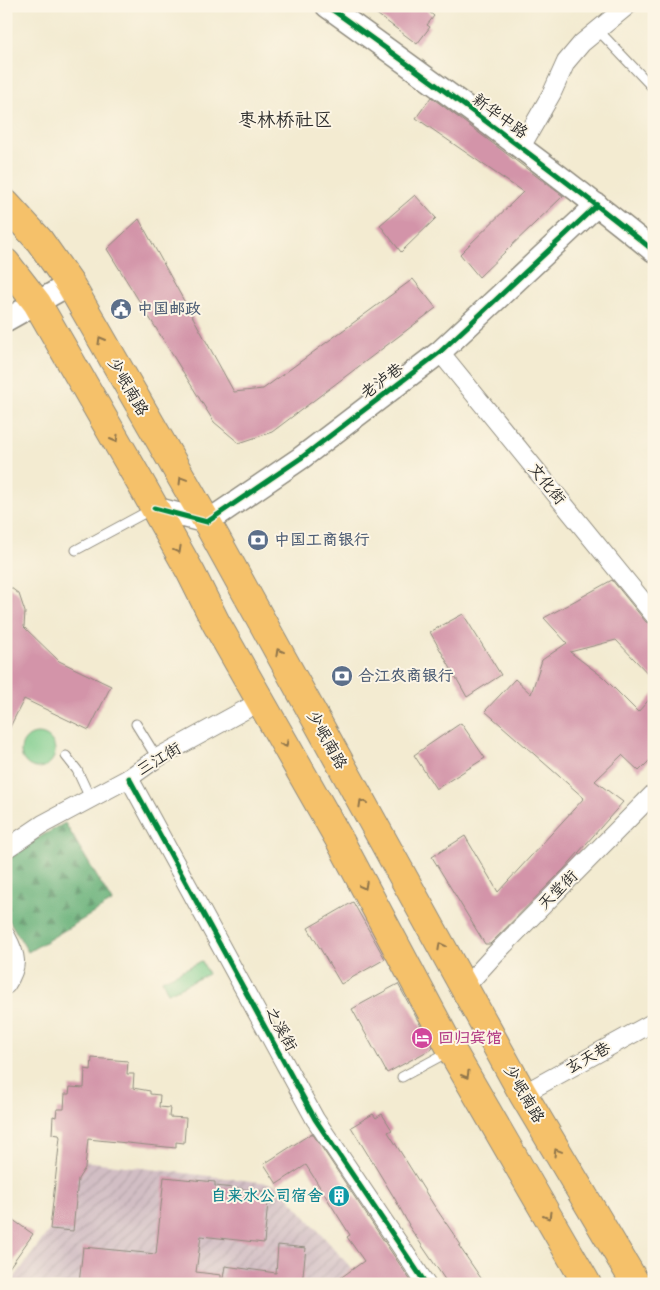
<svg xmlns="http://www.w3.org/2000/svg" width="660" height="1290" font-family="'Architects Daughter','LXGW WenKai TC',sans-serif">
<defs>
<pattern id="industrial-furrows" width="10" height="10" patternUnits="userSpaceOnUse" patternTransform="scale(1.25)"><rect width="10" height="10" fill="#d2bec4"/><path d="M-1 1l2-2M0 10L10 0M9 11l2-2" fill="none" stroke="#b4a3a9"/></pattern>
<pattern id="forest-firs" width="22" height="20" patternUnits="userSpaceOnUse" patternTransform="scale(1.25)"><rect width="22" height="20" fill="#66b078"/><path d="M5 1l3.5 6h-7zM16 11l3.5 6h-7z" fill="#548f63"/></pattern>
</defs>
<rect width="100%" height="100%" fill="#fcf5e5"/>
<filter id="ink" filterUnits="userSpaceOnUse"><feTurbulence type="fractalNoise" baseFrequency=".02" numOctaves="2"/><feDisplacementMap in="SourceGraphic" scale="10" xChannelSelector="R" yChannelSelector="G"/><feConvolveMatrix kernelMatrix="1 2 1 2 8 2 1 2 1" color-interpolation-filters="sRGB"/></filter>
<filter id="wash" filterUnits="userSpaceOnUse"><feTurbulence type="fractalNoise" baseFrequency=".0096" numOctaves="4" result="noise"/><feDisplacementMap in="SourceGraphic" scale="20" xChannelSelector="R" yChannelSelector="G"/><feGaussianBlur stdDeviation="1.12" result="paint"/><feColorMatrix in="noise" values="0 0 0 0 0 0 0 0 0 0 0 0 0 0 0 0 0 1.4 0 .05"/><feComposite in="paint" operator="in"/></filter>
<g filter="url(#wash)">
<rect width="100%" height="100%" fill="#f3ebd1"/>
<polygon fill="url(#industrial-furrows)" points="58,1158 277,1184 352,1269 332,1284 10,1284 50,1229"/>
<polygon fill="url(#forest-firs)" stroke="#486e52" points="65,823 112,902 28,952 6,915 6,862 18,849"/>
<g fill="#7dcc8c" stroke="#547c5c">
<circle cx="38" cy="751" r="17"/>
<polygon points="202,961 208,974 168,993 162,980"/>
</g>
<g id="blocks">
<g fill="#d394a9">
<polygon points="366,6 422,6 434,16 427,25 430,27 417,44"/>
<polygon points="431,97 563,196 479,277 460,254 523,192 416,118"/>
<polygon points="415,195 436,218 401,252 380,225"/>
<polygon points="139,219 234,392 263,389 413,279 436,308 272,432 239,443 214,422 107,249"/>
<polygon points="612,580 646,622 654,625 654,680 616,640 570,652 603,677 638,712 654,694 654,756 639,771 622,755 595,781 623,802 564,869 490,944 485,944 432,857 465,836 498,892 584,798 485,711 515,679 531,694 542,660 567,643 544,618"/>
<polygon points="6,584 19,594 25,612 24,627 59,661 111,686 89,730 24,699 6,735"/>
<polygon points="463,614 501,675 467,697 430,632"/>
<polygon points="461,723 485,758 436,789 414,755"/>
<polygon points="353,902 385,959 341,984 308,928"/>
<polygon points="398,984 433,1048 387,1073 352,1009"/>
<polygon points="92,1058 128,1061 127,1074 134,1074 133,1088 150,1091 150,1094 160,1095 159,1107 170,1108 169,1117 186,1118 184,1143 176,1142 176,1148 88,1139 85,1168 78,1179 73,1231 50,1229 60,1137 59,1135 52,1134 53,1116 56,1117 57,1109 64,1109 65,1094 69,1094 70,1087 84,1088 85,1069 91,1070"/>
<polygon points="373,1114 376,1118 382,1114 392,1130 388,1132 433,1204 461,1245 459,1246 485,1284 448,1284 408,1225 409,1225 395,1199 351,1127"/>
<polygon points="312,1133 388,1247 413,1284 332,1284 364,1261 347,1237 350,1235 306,1165 277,1184 264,1164"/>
<polygon points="164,1177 215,1182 215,1186 269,1192 264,1243 201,1236 196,1272 221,1275 221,1284 79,1284 83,1247 156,1254"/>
<polygon points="6,1215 33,1234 6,1272"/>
<polygon points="278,1245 306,1248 302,1284 222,1284 225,1266 276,1273"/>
</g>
</g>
</g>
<g filter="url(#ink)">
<use href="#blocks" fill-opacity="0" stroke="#8f8b7e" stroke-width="1"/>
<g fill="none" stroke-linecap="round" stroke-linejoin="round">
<g stroke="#8f8b7e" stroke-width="11">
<g id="service">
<polyline points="597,29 654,89"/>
<polyline points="76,550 152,509"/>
<polyline points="136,724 157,758"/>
<polyline points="66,756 77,770 90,798"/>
<polyline points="402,1077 450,1051"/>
</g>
</g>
<g stroke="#8f8b7e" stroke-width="20">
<g id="minor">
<polyline points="521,147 552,93 566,62 582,43 627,6"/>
<polyline points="440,352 654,615"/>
<polyline points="129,778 315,1119 426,1284"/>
<polyline points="6,849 43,824 129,778 157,758 261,701"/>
<path d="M6,936C17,956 19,965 6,985"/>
<polyline points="464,988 495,954 654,793"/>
<polyline points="523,1094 654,1022"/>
</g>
</g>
<g stroke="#8f8b7e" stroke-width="25">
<g id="tertiary">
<path d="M327,6C438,86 548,165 654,251"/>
<polyline points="6,320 70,284"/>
<polyline points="154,508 207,522 301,458 440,352 597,205"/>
</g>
</g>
<g stroke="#8f8b7e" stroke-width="30">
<g id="primary">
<polyline points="6,204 39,240 70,284 207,522 523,1094 636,1284"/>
<polyline points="6,263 37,303 144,489 191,573 216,623 339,839 452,1051 587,1284"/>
</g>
</g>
<use href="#service" stroke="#fff" stroke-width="9"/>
<use href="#minor" stroke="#fff" stroke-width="18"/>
<use href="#tertiary" stroke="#fff" stroke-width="22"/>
<use href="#primary" stroke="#f5c16b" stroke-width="28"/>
<g stroke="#fcf5e5" stroke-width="8">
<g id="cycleway">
<path d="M327,6C438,86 548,165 654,251"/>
<polyline points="154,508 207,522 301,458 440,352 597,205"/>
<polyline points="129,778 315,1119 426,1284"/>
</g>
</g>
<use href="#cycleway" stroke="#00873e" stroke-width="5"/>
</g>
<defs><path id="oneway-chevron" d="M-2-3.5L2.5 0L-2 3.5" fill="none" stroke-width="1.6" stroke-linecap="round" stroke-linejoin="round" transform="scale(1.25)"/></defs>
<g stroke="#90764b">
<use href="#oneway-chevron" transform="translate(101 340) rotate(-120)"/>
<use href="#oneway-chevron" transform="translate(115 439) rotate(60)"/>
<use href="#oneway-chevron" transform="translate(182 480) rotate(-121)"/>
<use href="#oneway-chevron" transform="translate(178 550) rotate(61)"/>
<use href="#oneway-chevron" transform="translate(279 652) rotate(-119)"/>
<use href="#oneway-chevron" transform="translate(285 744) rotate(61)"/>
<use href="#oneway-chevron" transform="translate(362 803) rotate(-119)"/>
<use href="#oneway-chevron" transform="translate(364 886) rotate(62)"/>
<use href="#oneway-chevron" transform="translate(441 946) rotate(-119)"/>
<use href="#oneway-chevron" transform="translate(466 1075) rotate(60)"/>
<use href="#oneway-chevron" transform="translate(557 1152) rotate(-121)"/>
<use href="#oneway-chevron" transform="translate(548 1216) rotate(60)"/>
</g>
</g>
<defs>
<g id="civic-disc" transform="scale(1.125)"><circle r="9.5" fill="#5c6f8a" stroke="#fcf5e5"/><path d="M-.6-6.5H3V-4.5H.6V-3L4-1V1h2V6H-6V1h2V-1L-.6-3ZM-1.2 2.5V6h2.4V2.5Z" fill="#fff"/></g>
<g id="bank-disc" transform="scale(1.125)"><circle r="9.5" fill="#5c6f8a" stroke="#fcf5e5"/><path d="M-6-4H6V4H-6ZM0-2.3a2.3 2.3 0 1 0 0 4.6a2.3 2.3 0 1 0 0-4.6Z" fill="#fff"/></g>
<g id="hotel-disc" transform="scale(1.125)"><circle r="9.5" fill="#d1479c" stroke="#fcf5e5"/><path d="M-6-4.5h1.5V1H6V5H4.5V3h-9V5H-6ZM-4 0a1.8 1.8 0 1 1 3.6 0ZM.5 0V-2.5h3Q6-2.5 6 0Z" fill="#fff"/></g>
<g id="building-disc" transform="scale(1.125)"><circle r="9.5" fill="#0f9aa8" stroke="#fcf5e5"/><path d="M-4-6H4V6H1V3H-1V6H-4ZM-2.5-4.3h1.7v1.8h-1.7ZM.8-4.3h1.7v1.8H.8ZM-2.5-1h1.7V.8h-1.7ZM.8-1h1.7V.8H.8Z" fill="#fff"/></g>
</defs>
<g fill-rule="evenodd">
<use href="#civic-disc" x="121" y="309"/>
<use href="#bank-disc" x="258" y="540"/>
<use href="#bank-disc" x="342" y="676"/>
<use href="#hotel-disc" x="422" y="1038"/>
<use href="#building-disc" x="339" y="1196"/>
</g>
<g text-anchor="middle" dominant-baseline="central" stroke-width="4" stroke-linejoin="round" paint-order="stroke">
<g font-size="16" fill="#2b2b2b" stroke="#fcf5e5">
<text transform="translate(500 116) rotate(36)">新华中路</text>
<text transform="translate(382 381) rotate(-37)">老泸巷</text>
<text transform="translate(128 387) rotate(60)">少岷南路</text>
<text transform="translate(547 484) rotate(51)">文化街</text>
<text transform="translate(327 740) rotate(61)">少岷南路</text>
<text transform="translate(159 759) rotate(-31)">三江街</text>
<text transform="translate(558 890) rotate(-45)">天堂街</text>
<text transform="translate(281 1029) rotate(61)">之溪街</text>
<text transform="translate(588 1058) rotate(-29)">玄天巷</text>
<text transform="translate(524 1094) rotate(60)">少岷南路</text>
</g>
<g font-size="16" font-weight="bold" fill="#4e5e75" stroke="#fcf5e5" text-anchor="start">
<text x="137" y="309">中国邮政</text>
<text x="274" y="540">中国工商银行</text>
<text x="358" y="676">合江农商银行</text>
</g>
<g font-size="16" font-weight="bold" fill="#b23c85" stroke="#fcf5e5" text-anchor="start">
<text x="438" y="1038">回归宾馆</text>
</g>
<g font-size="16" font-weight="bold" fill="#0d838f" stroke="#fcf5e5" text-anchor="end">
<text x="323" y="1196">自来水公司宿舍</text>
</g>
<g font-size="19" fill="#2b2b2b" stroke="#fcf5e5">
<text x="285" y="120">枣林桥社区</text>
</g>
</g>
<rect width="660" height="1290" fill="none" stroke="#fcf5e5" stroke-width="25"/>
</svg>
